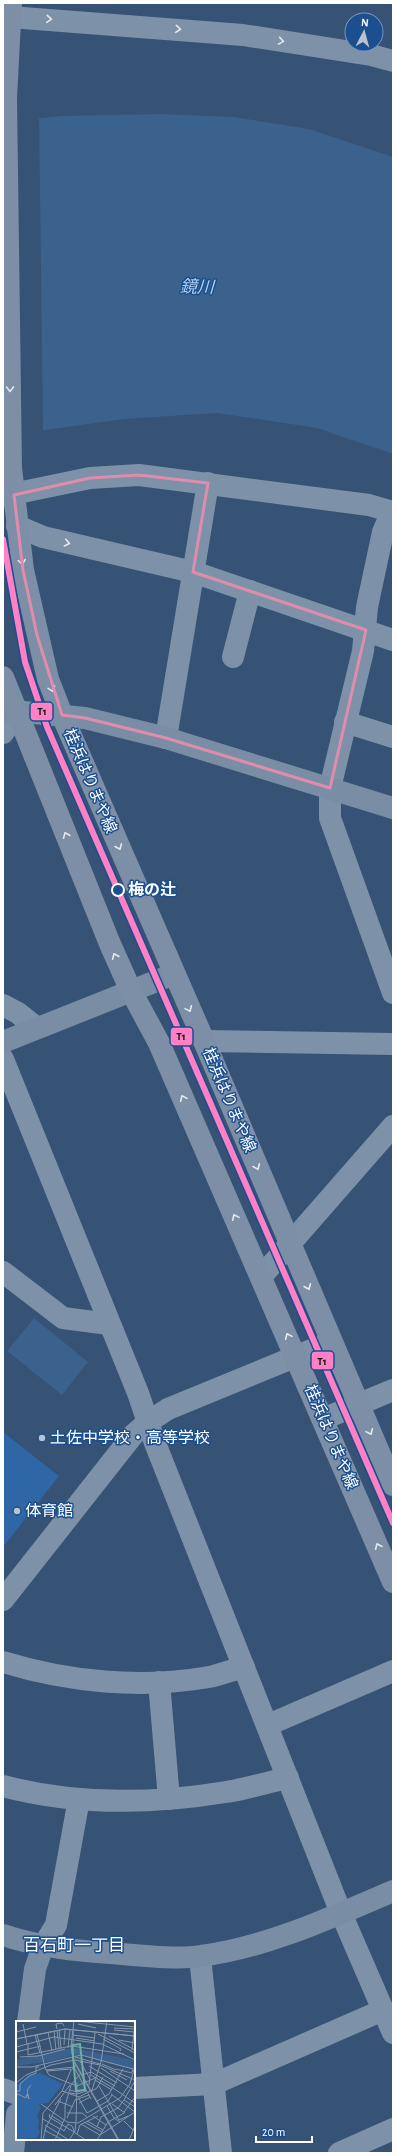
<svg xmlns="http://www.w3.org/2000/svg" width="396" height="2156" font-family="'Alegreya Sans','Noto Sans JP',sans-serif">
<rect width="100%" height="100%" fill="#365274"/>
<polygon fill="#2f66a5" points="3,1432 59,1476 3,1547"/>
<g fill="#3b618d">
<polygon points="161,114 234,117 309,129 393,157 393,454 317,428 217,413 124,419 3,436 3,122 61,116"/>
<polygon points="34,1318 88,1362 62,1395 7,1351"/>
</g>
<polygon fill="#365274" points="39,116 43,433 3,438 3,120"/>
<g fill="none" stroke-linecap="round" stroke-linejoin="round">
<g stroke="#7d92a8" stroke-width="22">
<polyline points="10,17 243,35 371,55 393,61"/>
<polyline points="3,496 90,478 139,475 369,505 393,512"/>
<polyline points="392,511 383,532 367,607 363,651 330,788 330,818 393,993"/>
<polyline points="17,526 43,537 193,572 393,640"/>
<polyline points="233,657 250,591"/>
<polyline points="345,722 393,737"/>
<polyline points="3,733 17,711"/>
<polyline points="166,738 208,483"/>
<polyline points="3,1005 18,1013 37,1028"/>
<polyline points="204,1041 393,1044"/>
<polyline points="3,1059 138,1393 155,1443 341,1913 393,2033"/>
<polyline points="3,1272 63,1318 109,1324"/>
<polyline points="261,1277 393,1126"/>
<polyline points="323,1419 393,1390"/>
<polyline points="3,1600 133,1435 148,1422 168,1409 331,1342"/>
<path d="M3,1662C68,1682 141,1689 209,1677C220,1675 232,1670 244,1667"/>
<polyline points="159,1682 169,1799"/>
<polyline points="268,1725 393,1671"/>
<path d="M3,1786C75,1805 153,1804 226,1792C247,1789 268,1782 288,1778"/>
<polyline points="43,1946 56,1925 79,1799"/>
<polyline points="200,1957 221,2153"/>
<polyline points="134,2088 214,2084 383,2010"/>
<polyline points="3,2089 17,2094"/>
<polyline points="339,2153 393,2129"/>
</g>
<g stroke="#798da4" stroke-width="22">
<polyline points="3,710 85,718 166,738 393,808"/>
<polyline points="3,1042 174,974"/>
<path d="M3,1935C38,1947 74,1951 110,1953C137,1955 176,1960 201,1956C268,1947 332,1917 393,1891"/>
<polyline points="28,2022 35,1969 43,1946"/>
<polyline points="13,2153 17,2114"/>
</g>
<g stroke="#7d8ea7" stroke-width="22">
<polyline points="11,3 6,98 11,468 23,570 48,679 62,715 204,1041 393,1485"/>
<polyline points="3,677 110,944 131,991 159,1043 393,1582"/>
</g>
<g stroke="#1b4f8f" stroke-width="9">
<polyline id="tram-1" points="3,539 25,662 47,727 393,1523"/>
</g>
<use href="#tram-1" stroke="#ff80c5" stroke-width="6"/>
</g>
<defs><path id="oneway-chevron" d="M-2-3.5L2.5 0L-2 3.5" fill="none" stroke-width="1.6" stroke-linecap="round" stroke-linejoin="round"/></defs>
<g stroke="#e5e9ee">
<use href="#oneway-chevron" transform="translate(49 19) rotate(4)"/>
<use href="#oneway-chevron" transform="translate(178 29) rotate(5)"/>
<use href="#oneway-chevron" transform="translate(281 41) rotate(9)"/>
<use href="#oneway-chevron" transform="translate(67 543) rotate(13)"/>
</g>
<g stroke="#e5e8ed">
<use href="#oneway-chevron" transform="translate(10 389) rotate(89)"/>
<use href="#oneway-chevron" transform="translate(22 562) rotate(82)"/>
<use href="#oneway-chevron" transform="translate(52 689) rotate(70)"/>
<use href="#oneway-chevron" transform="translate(66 835) rotate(-112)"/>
<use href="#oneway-chevron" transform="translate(119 847) rotate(67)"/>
<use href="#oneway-chevron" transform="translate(115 956) rotate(-113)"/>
<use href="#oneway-chevron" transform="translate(189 1009) rotate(66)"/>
<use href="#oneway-chevron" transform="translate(183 1098) rotate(-114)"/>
<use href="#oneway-chevron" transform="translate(257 1167) rotate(67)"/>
<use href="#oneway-chevron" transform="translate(235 1217) rotate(-114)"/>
<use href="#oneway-chevron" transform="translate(308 1287) rotate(67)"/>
<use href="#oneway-chevron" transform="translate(288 1336) rotate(-114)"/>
<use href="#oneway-chevron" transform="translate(370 1432) rotate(66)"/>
<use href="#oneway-chevron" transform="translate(378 1546) rotate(-113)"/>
</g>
<path fill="none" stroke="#e08cad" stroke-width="3" stroke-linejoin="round" d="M139,475L208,483L193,572L366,630L330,788L166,738L85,718L62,715L37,635L23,570L14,495L90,478Z"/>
<circle fill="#1b4f8f" stroke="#fff" stroke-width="2" cx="118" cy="890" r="6"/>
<g fill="#b9c2ce" stroke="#1b4f8f" stroke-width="1.5">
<circle cx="42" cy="1438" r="4"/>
<circle cx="17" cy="1511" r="4"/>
</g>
<g text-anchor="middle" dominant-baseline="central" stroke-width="3" stroke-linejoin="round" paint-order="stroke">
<g font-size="16" fill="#fff" stroke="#1b4f8f">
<text transform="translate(90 781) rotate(67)">桂浜はりまや線</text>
<text transform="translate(229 1100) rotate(67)">桂浜はりまや線</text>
<text transform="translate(331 1437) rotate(67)">桂浜はりまや線</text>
</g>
<g font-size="16" font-weight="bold" fill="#fff" stroke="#1b4f8f" text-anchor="start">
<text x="128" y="890">梅の辻</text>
</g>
<g font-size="16" fill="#fff" stroke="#1b4f8f" text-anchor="start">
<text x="50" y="1438">土佐中学校・高等学校</text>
<text x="25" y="1511">体育館</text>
</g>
<g font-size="17" font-style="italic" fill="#b5d3f5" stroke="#1b4f8f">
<text transform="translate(197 287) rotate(2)">鏡川</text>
</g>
<g font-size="17" fill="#fff" stroke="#1b4f8f">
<text x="74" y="1945">百石町一丁目</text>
</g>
</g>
<g transform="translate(16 2021)">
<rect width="119" height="119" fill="#365274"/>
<path d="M24,52L47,63L32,82L23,83L25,87L21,95L23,100L22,108L24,111L21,117L0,119L1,64L13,54Z" fill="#2f66a5"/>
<path d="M57,27L117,39L119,49L61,33L36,40L0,45V39Z" fill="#3b618d"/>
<path fill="none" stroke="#8697ac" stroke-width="1" d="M58,0L55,25L57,38L103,119M60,0L119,6M105,0L119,1M7,3L11,23M62,3L80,7M98,7L118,8M41,8L40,3L46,2L48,5M41,9L43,27M43,9L45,27M98,9L118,11M38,10L40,29M57,10V39L102,119M0,11L20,6M32,11L36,30M21,13L29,47L33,54L61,65L79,57M82,13L119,32M19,14L24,32M57,14L79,17M93,15L119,29M60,17L79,20M0,18L49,8L119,15M0,18L49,8L119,15M87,18L105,28L104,30M103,19L119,22M12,23V34L55,25M48,24L49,9M56,25L108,33M0,26L38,16L86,23L119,39M52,27L54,9M116,29L119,2M0,31L25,25M4,36L22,35L49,28M59,36L84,43M59,39L84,44L119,59M64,40L74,58M86,43L100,49M73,45L101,62M0,46H16L65,34L117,48L116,51M58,46L75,78M85,47L119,70M100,48L116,52M30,49L59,46M31,50L55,48M94,50L111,59M66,54L75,51L99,65M75,54L97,67M79,59L96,69M0,62L10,54L35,44L59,39M73,64L79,12M83,65L103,99L112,95M97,67L119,82M54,69L61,71L69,68M0,70H4V63L13,55L20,52V46H23M46,70L63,76L76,69L85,41L91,0M76,70L81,67L87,56M54,72L61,73L70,70M95,73L119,91M110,75L119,60M0,76L2,73L10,77L11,73L13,78L11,69L15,64M63,78L71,92M108,79L119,86M42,80L57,86M81,80L93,73L107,48M63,82L74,76M25,83L51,101L62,102L104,77L114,63L119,45M96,83L109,92M39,84L54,64M91,85L98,97L104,101M108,91L119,76M51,92H66L71,96M71,92L92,80L96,74M34,93L33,96L58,111M36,95L47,102M77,95L90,104M51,97L59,79L73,74M27,98L44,108M71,100L87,109M108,100L117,109M60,101L61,62M68,101L86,111M65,103L84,114M29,104L53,119M81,106L85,96L102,87L110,76M44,107L48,110L52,103L56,105L59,112L70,119M28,109L47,119M61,113L64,104L82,95M84,114L119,91M25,119L27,92L46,70L55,49L61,44M27,119L30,106L45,78M39,119L49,97V85L55,64L65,52M53,119L59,110L60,101M81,119L92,101L108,92M113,119L119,105"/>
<path fill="#6fada8" fill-opacity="0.15" stroke="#6fada8" stroke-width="2" d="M64,23L69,69L60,70L56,24Z"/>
<rect width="119" height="119" fill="none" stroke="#fff" stroke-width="2"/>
</g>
<g stroke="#1b4f8f" stroke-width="1.5">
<rect x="30" y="702" width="23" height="19" rx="4" fill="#ff80c5"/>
<rect x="170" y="1027" width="23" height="19" rx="4" fill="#ff80c5"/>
<rect x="311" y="1351" width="23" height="19" rx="4" fill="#ff80c5"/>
</g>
<g font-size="11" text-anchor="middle" font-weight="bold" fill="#111">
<text x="42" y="715">T1</text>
<text x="181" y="1040">T1</text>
<text x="322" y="1365">T1</text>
</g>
<rect width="396" height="2156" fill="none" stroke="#ffffff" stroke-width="8"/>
<g transform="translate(364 32) rotate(6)"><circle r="19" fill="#1b4f8f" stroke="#7695bc"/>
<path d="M0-3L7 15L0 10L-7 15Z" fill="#b9c2ce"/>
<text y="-6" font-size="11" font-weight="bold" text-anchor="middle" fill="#ffffff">N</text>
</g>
<path d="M256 2136v6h56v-6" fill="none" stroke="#ffffff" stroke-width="2"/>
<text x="262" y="2136" font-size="12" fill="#ffffff" stroke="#1b4f8f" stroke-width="3" paint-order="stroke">20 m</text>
</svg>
